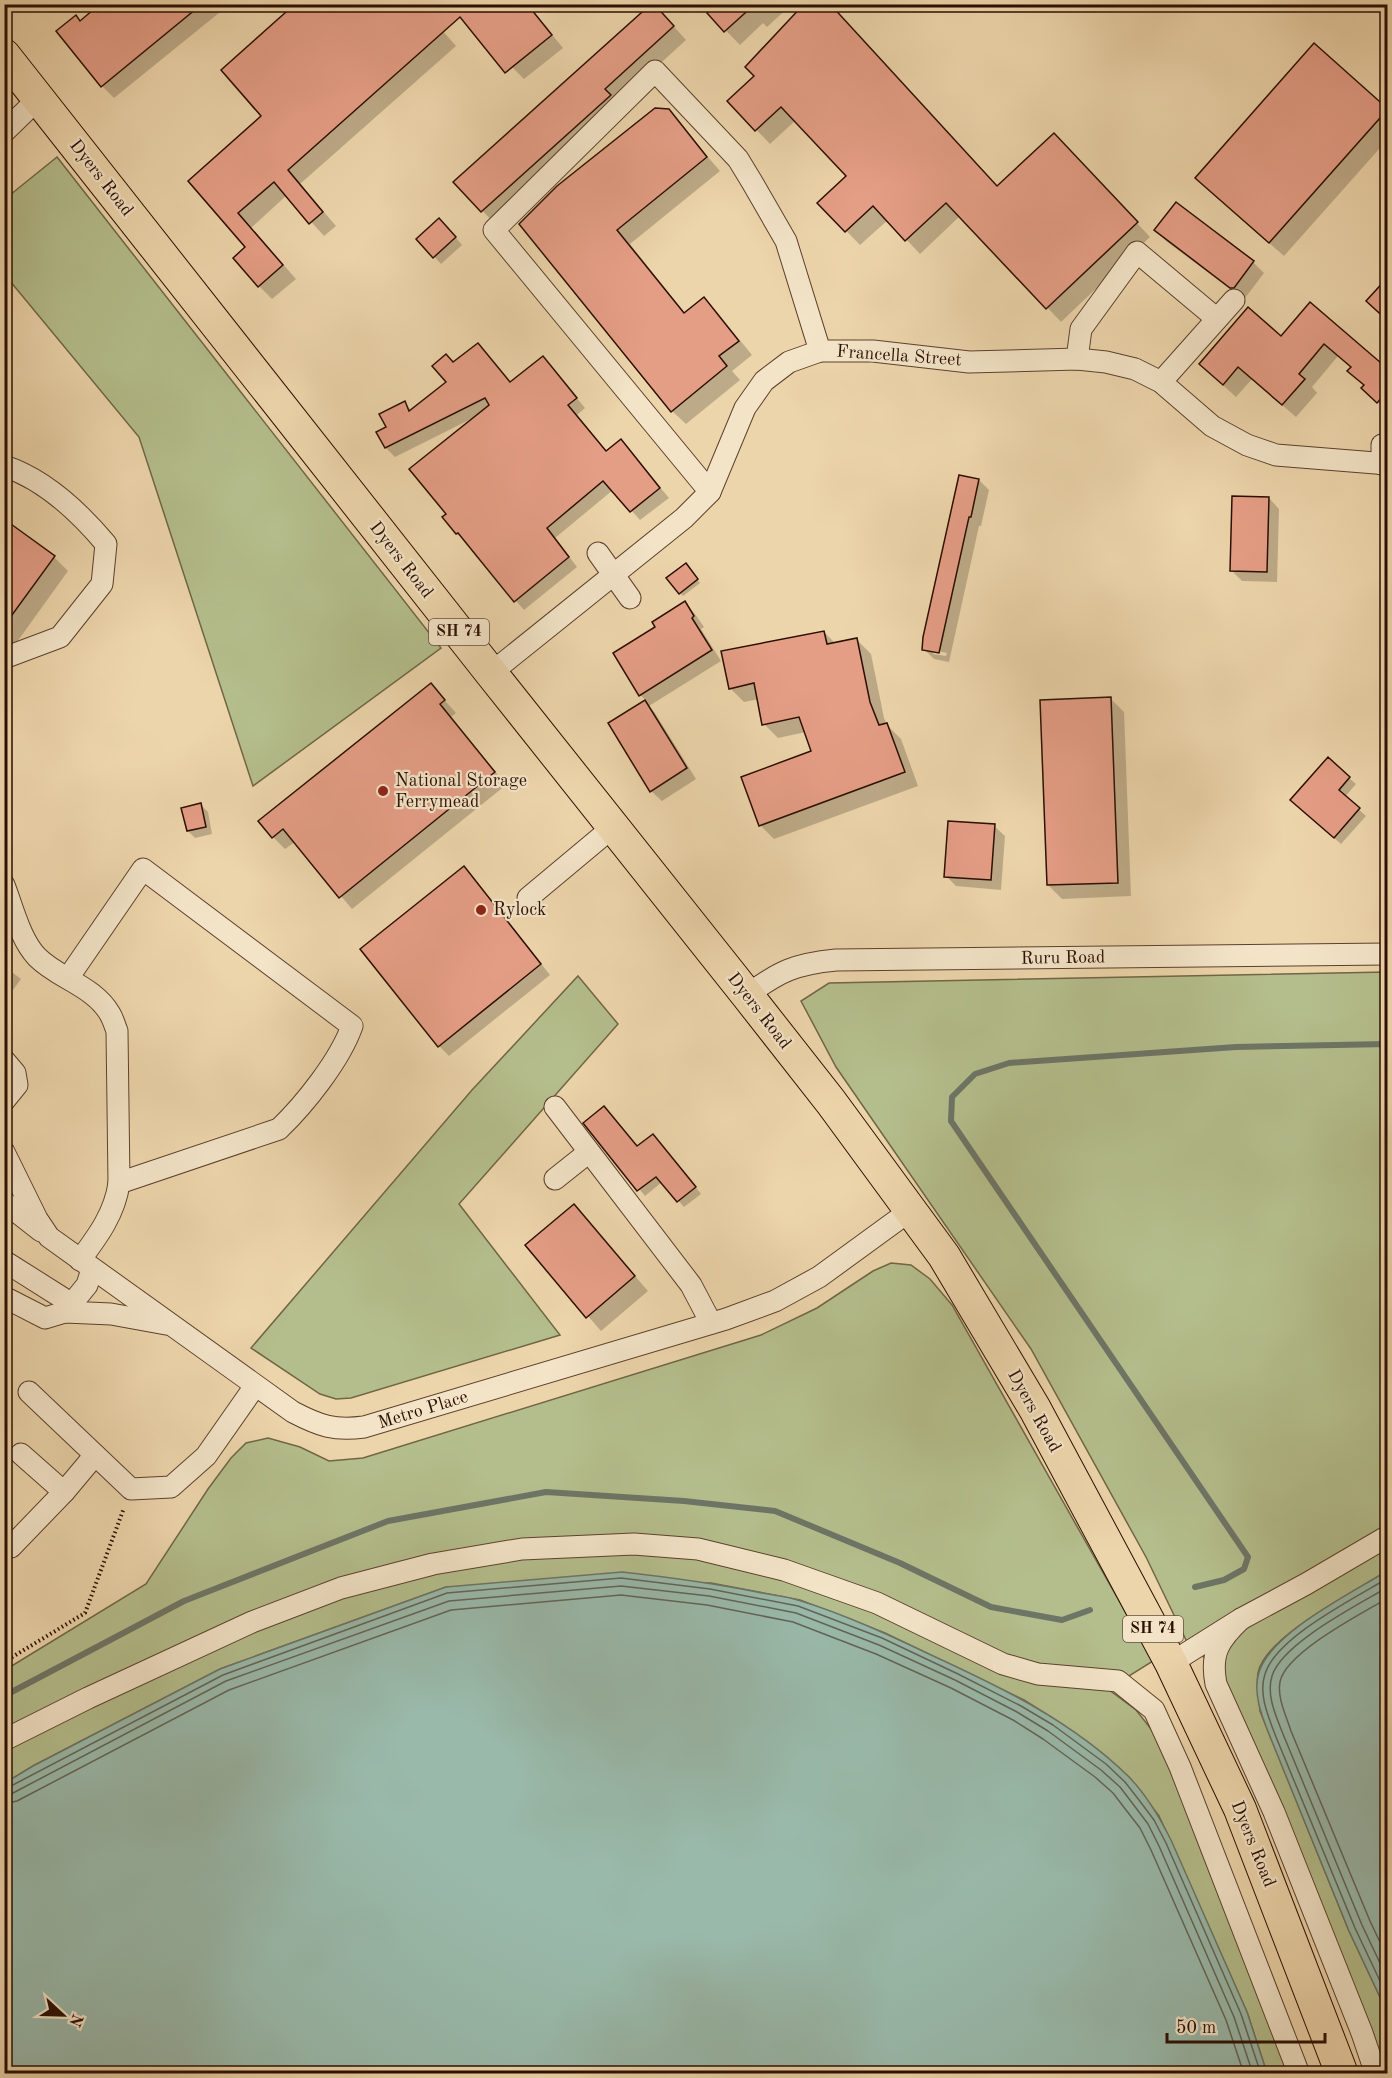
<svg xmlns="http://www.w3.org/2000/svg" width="1392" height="2078" font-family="'Old Standard TT',serif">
<rect width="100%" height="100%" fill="#edd5ab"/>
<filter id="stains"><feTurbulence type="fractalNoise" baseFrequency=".00333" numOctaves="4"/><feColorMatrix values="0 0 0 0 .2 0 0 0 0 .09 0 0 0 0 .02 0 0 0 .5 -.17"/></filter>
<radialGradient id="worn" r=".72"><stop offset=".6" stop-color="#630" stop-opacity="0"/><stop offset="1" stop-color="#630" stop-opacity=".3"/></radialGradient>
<g fill="#b4be8c" stroke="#706646" stroke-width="1.5">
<polygon points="57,157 441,648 253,786 139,437 5,275 5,199"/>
<path d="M1387,972V1571C1356,1591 1265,1636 1258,1673C1256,1685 1259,1699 1260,1711L1349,1931L1387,2012V2073H1382L1220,1672L1187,1642L1146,1557L1031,1349L836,1067L801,1001L829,983Z"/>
<polygon points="578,976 618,1024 459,1204 560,1335 351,1398 336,1399 320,1394 251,1348 472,1090"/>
<polygon points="891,1263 911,1265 930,1279 952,1305 1153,1661 1108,1689 1136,1710 1155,1734 1177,1780 1295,2073 1267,2073 1247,2012 1159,1816 1129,1777 1056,1720 1024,1700 885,1633 800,1600 711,1583 446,1587 220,1669 33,1766 5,1783 5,1670 146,1584 208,1489 231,1458 246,1443 268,1438 300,1447 329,1461 363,1458 761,1335 817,1308 873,1271"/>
</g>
<g fill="#99b9aa" stroke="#6d7566" stroke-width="1.5">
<path d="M1387,1571V2012L1349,1931L1271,1739C1263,1719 1252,1694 1259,1672C1272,1632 1352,1593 1387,1571Z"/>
<path d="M622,1572C667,1577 712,1583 757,1592C771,1595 787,1596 801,1601C846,1615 889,1635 931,1655C1001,1687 1073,1722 1128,1776C1146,1794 1160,1818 1171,1840L1247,2012L1267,2073H5V1783L33,1766L220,1669L446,1587Z"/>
</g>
<g fill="#0003" fill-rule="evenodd">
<polygon points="103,4 230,4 114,98 102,86 81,22"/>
<polygon points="419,4 456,46 300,184 336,226 324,236 287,195 251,228 296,279 272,299 259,286 248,247 190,181"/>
<polygon points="461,4 527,4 563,48 524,79 512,67"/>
<polygon points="714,4 792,4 767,27 763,23 740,45 709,13 716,6"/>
<polygon points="666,18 686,40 617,103 495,224 455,182"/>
<polygon points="1314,45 1388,110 1388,139 1284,256 1211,192"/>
<polygon points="756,76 998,188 1068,149 1150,237 1061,322 960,216 920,254 888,220 860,245 819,203 848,177 796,120 770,144 729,101"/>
<polygon points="668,111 720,171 630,244 685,313 704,299 717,312 752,355 732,371 740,380 686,424 672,411 521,224"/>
<polygon points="1176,204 1253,262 1264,273 1245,298 1242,298 1166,241 1156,230"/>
<polygon points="446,226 462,245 441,264 418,239"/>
<polygon points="1310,305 1388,371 1388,411 1376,401 1365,386 1350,371 1352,368 1338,356 1312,387 1317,393 1296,417 1252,379 1236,397 1214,377 1281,338"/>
<polygon points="478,345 511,383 552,368 585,408 577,415 607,452 621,441 669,498 640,520 613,490 555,538 577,567 524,610 444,517 448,515 475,417 395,457 386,448 388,428 404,403 412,411 448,383 454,363"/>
<path d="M960,476L979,480L989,490L981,526H979L949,662L934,659L924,649ZM933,650L947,653L946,656L933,654Z"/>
<polygon points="1269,498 1279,509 1277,582 1242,581 1231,570"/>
<polygon points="4,521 54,557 68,571 4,660"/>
<polygon points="688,568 700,583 683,596 680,593"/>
<polygon points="685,603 695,614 704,627 701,629 721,661 649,706 655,713 696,779 662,801 651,791 610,724 647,701 640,695 657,628"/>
<polygon points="824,632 836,644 857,640 871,654 884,718 887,725 901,739 918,786 774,839 760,825 813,752 806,732 778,738 764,724 759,699 744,702 730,688"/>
<polygon points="431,685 456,713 451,717 506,785 352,909 295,842 285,849 273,837"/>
<polygon points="1110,698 1124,712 1131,896 1062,899 1048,885"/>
<polygon points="1349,778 1356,784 1345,797 1366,816 1341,844 1299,807"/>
<polygon points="201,805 208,812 212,834 195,838 188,831"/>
<polygon points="994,826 1005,836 1001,890 956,886 946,876"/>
<polygon points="464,868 474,878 550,975 449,1056 439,1046"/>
<polygon points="4,966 21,979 4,1002"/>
<polygon points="585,1123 637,1148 659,1142 701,1194 684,1207 662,1182 645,1196"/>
<polygon points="574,1206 648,1291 601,1331 527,1246"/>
</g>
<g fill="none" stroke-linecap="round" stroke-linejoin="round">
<g stroke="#626456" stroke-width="1.5">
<path d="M1388,1578C1355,1598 1276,1637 1265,1674C1258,1695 1269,1718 1276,1737L1355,1928L1388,1998"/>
<path d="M1388,1587C1358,1605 1282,1643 1272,1676C1266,1695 1276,1716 1283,1734L1362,1925L1388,1980"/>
<path d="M1388,1598C1362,1613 1285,1653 1280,1682C1277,1698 1286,1715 1291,1731L1370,1921L1388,1959"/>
<polyline points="4,1787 9,1787 223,1675 447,1593 621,1578 710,1589 798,1606 882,1638 958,1674 1021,1706 1053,1725 1106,1764 1125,1782 1139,1800 1154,1820 1166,1843 1241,2014 1261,2074"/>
<polyline points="4,1795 13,1793 226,1681 449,1601 621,1586 709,1596 796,1613 879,1645 955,1680 1017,1712 1048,1731 1101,1770 1120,1787 1133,1804 1148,1824 1159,1846 1234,2017 1253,2074"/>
<polyline points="4,1804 17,1801 229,1690 451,1610 621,1595 707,1605 793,1622 876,1654 951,1688 1013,1720 1043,1739 1095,1777 1113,1793 1126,1810 1140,1828 1151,1850 1226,2020 1244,2074"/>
</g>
<g stroke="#6d7566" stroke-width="6">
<polyline points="1195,1587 1224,1580 1244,1569 1248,1557 951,1121 952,1097 975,1074 1009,1063 1236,1047 1388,1044"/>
<polyline points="4,1696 184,1601 388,1521 546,1492 684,1501 775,1511 900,1563 991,1607 1062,1620 1090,1610"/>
</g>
</g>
<g fill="#e59e86" stroke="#2b0e01" stroke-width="1.5">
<polygon points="100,4 202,4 101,87 56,31 76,15 80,21"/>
<polygon points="295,4 527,4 552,35 505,73 460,17 288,170 323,212 309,224 274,182 238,213 283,265 258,287 233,258 245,247 188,181 261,116 221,70"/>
<polygon points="651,4 654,4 674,26 605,89 611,95 481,212 453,182"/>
<polygon points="716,4 755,4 724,32 707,13"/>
<polygon points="804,4 830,4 997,186 1054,133 1138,222 1046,309 946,203 905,241 873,206 845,232 817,203 846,176 781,107 755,131 727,101 754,76 745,67"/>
<polygon points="1314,43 1388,109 1269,243 1195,178"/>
<polygon points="655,108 669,109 707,157 617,230 684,313 704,297 739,341 719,356 727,366 671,412 519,224 557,186"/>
<polygon points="1176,202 1254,261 1234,288 1230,288 1154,230"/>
<polygon points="439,218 456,237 433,258 416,239"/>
<polygon points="1388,277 1388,321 1366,301"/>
<polygon points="1310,302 1388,369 1388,391 1377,403 1361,388 1364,385 1347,371 1351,367 1324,344 1299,374 1305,379 1282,405 1238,367 1223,385 1199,364 1248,307 1281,336"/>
<polygon points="478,343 510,382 543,356 577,398 568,405 606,451 621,439 660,488 630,512 603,481 547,528 569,557 514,602 458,533 456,534 442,517 446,514 409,469 489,405 485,398 385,448 376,432 386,427 379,414 405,401 409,411 446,382 432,366 446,354 453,362"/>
<polygon points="959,475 979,479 971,517 969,517 939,653 922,650 923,637"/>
<polygon points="1232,496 1269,497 1267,572 1230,571"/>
<polygon points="4,519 55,556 4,626"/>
<polygon points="686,563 698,579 679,594 666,578"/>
<polygon points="685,601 694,616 692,618 712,650 639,696 613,653 655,627 652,622"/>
<polygon points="824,631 827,644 857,638 870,702 879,725 887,723 905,772 759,826 741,777 811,751 799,717 762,725 754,683 729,689 721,651"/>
<polygon points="431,683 445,700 440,704 495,772 339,898 283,829 272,838 258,821"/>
<polygon points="1111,697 1118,883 1047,885 1040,700"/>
<polygon points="645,700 687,768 650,792 608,723"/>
<polygon points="1328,757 1350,777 1339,790 1360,808 1334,838 1290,800"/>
<polygon points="201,803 206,827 187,831 181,808"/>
<polygon points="948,821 995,824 991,880 944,877"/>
<polygon points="464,866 541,964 438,1047 360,949"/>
<polygon points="604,1106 637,1146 653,1134 696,1187 677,1202 656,1177 637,1191 583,1123"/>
<polygon points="574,1204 635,1276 586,1318 525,1245"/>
</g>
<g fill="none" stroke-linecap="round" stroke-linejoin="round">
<g stroke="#5c402c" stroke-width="23">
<g id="minor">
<polyline points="4,132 39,98"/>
<polyline points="1077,359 1081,329 1137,252 1217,319"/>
<polyline points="1161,382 1234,300"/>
<polyline points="1382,464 1382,445"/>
<path d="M4,466C44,479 80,513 106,544L102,584L60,637L4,658"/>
<polyline points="710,492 494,230 655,71 738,159 752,182 786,241 820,351"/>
<polyline points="598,553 630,598"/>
<polyline points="491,673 684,518 710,492 745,408 764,381 789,362 820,351 873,351 969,362 1077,359 1106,362 1135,369 1161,382 1212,426 1247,445 1276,455 1388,464"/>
<path d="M4,885C13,908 20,939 37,957C59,979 94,986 110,1014C113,1019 115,1026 117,1031L119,1183C115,1213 98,1236 80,1260"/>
<polyline points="528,898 613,827"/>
<path d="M68,978L143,869L352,1026C340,1060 305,1104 279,1129L119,1183"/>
<path d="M747,995C780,971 795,964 836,960L1388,954"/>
<polyline points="4,1060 15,1073 17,1085 4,1101"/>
<polyline points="555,1107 691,1285 711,1323"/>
<path d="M4,1152L37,1219L49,1237L293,1412C320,1426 334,1431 364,1427L726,1319L775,1301L819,1277L911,1210"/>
<polyline points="555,1179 589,1152"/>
<polyline points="4,1202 41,1231"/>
<polyline points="4,1261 72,1304"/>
<polyline points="4,1297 45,1318 65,1312 111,1314 166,1324"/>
<polyline points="65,1312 87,1285 92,1269"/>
<polyline points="29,1392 131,1489 171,1487 206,1456 255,1386"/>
<polyline points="64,1492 95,1455"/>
<polyline points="11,1547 64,1492 21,1454"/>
<path d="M1241,1619C1219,1640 1210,1653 1216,1684L1274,1812L1362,2033L1376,2074"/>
<polyline points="1171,1663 1241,1619 1306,1584 1388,1536"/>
<polyline points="4,1740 88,1698 252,1622 341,1588 433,1564 522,1549 634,1544 698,1549 784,1570 877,1603 1003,1664 1038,1674 1118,1681 1154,1710 1180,1767 1299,2074"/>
</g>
</g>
<g stroke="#2b0e01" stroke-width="34">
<polyline id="highway" points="4,55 491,673 747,995 831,1102 944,1256 1035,1409 1171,1663 1240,1809 1342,2074"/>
</g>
<polyline stroke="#2b0e01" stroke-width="4" stroke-dasharray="1.5 3" stroke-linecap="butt" points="4,1662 85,1613 124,1508"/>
<use href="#minor" stroke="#f3e4c8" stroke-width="21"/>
<use href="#highway" stroke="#edd5ab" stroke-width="32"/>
</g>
<g fill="#8f2418" stroke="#f3e4c8" stroke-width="2">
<circle cx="383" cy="791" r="6"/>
<circle cx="481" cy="910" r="6"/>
</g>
<g text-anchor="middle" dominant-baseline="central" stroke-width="4.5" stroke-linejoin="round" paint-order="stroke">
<g fill="#f3e4c8" stroke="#674e3d" stroke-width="1.5">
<rect x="429" y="619" width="60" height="26" rx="4.5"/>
<rect x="1123" y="1616" width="60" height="26" rx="4.5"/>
</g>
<g font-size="16" font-weight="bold" fill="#2b0e01">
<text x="459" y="632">SH 74</text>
<text x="1153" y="1629">SH 74</text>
</g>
<g font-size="18" fill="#2b0e01" stroke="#f3e4c8">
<text transform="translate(101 178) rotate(52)">Dyers Road</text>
<text transform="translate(899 356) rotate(4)">Francella Street</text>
<text transform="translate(401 560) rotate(52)">Dyers Road</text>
<text transform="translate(1063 958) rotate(-1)">Ruru Road</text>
<text transform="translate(759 1011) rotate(52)">Dyers Road</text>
<text transform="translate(423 1410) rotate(-17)">Metro Place</text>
<text transform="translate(1034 1411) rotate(61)">Dyers Road</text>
<text transform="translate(1253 1844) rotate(68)">Dyers Road</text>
</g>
<g font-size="18" fill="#2b0e01" stroke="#f3e4c8" text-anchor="start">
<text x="395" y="781">National Storage<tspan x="395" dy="21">Ferrymead</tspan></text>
<text x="493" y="910">Rylock</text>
</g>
</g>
<rect width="1392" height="2078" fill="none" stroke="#edd5ab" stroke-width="24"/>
<rect x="6" y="6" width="1380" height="2066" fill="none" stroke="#2b0e01" stroke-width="3"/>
<rect x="12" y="12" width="1368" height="2054" fill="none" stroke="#2b0e01" stroke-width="1.5"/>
<g transform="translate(63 2015) rotate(112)" stroke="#f3e4c8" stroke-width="4.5" paint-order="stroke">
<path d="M0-4.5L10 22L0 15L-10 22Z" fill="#2b0e01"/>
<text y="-9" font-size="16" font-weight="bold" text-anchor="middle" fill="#2b0e01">N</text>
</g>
<path d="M1167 2033v9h158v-9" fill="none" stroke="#2b0e01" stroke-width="3"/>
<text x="1176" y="2033" font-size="18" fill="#2b0e01" stroke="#f3e4c8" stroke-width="4.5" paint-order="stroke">50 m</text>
<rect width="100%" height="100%" filter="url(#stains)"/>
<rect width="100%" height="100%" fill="url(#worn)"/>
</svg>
